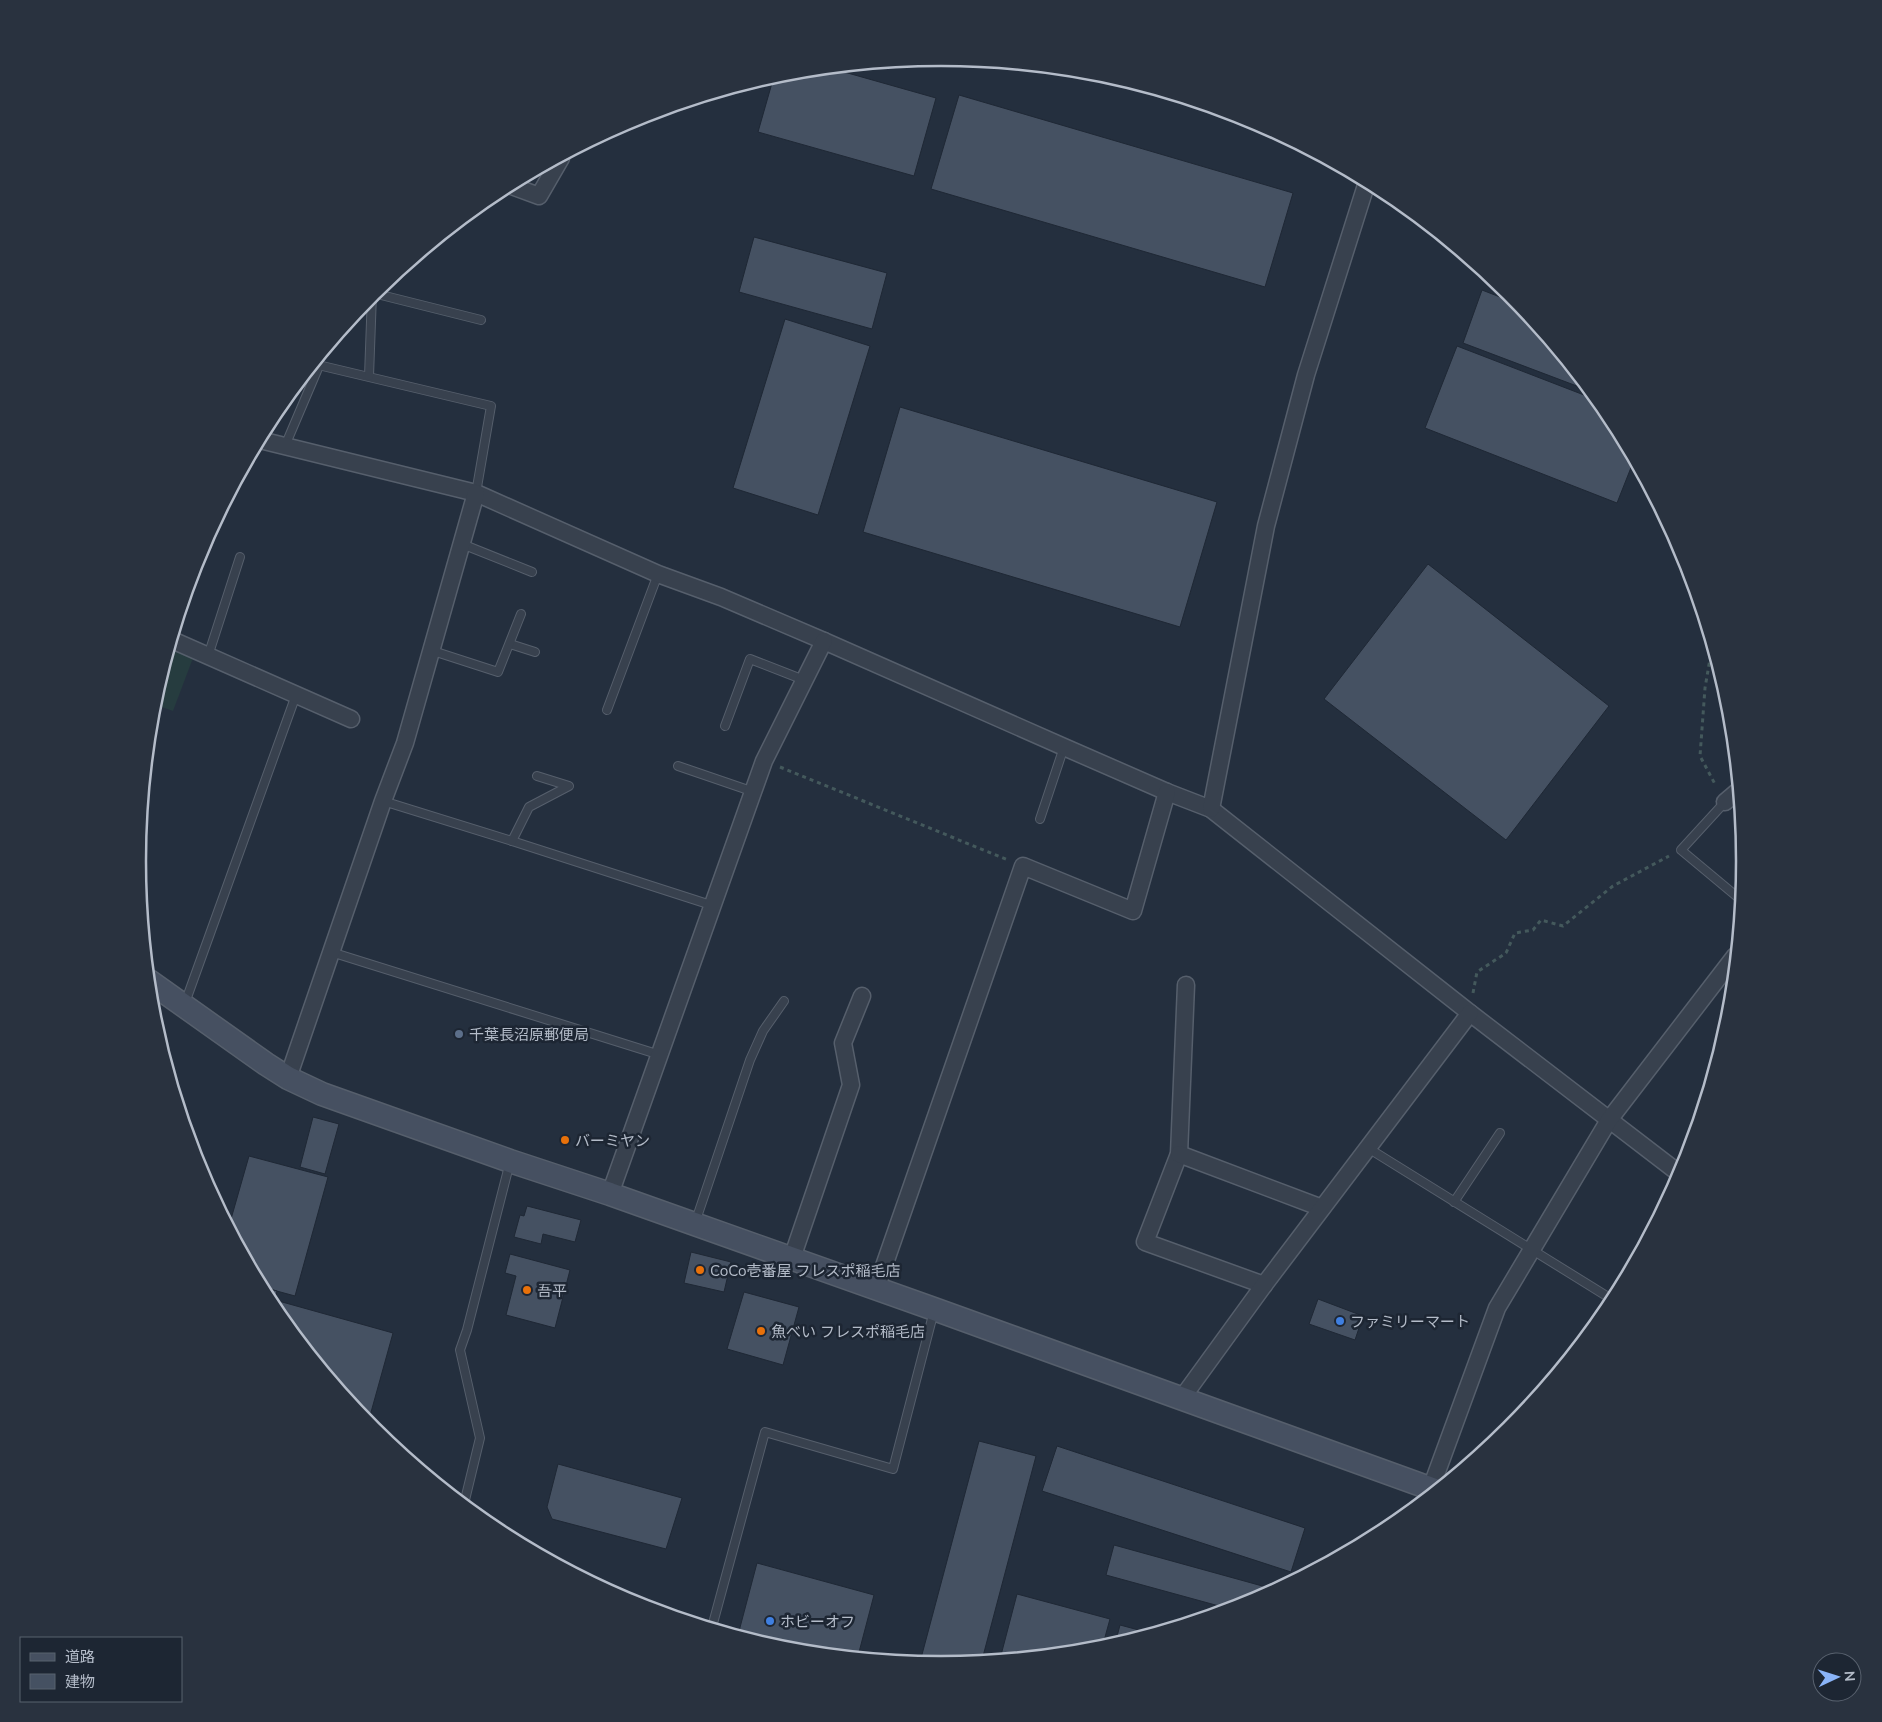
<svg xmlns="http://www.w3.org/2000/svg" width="1882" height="1722" font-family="Mulish,'Noto Sans JP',sans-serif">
<rect width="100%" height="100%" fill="#242f3e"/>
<polygon fill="#263c3f" points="170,649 193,658 173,711 153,704"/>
<g fill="#455162" stroke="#1f2835">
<polygon points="830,68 936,98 914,176 758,132 774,76 785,73"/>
<polygon points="959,95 1293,193 1265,287 931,189"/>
<polygon points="754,237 887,273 872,329 739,292"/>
<polygon points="1482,290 1518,304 1590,391 1463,343"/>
<polygon points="785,319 870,346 818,515 733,488"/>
<polygon points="1457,346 1597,400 1609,415 1634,460 1617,503 1425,428"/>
<polygon points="900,407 1217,502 1180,627 863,532"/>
<polygon points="1428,564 1609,706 1506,840 1324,699"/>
<polygon points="313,1117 339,1124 325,1174 300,1167"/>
<polygon points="249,1156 328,1177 295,1296 262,1287 229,1226"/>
<polygon points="527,1206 581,1220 575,1242 543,1234 541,1244 514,1237 520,1215 524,1216"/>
<polygon points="691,1252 731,1262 724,1292 684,1283"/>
<polygon points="510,1254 570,1270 555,1328 506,1315 516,1276 505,1273"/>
<polygon points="262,1287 277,1291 275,1300 393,1333 368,1423 273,1307"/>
<polygon points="744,1292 799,1307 783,1365 727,1349"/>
<polygon points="1318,1299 1363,1316 1355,1340 1309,1324"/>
<polygon points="979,1441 1036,1456 982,1660 941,1664 920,1662"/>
<polygon points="1057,1446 1305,1528 1291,1572 1042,1491"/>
<polygon points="558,1464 682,1498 666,1549 552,1519 547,1507"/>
<polygon points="1114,1545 1266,1587 1264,1595 1248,1603 1230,1609 1106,1575"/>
<polygon points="757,1563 874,1595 858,1656 784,1649 738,1635"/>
<polygon points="1017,1594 1110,1619 1102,1648 1000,1659"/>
<polygon points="1120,1625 1150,1633 1115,1644"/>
</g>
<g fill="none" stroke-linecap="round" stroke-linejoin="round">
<g stroke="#565f6c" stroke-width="10">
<g id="lane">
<polyline points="373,293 481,320"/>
<polyline points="314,364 491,406 476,493"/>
<polyline points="369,376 372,294"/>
<polyline points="285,446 319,366"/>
<polyline points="462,544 532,572"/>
<polyline points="510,644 535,652"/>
<polyline points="430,650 498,672 521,614"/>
<polyline points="208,656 240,557"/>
<polyline points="607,710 658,574"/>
<polyline points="725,726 750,659 804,680"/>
<polyline points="678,766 754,792"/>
<polyline points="383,801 512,841 714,906"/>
<polyline points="1725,802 1681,850 1741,900"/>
<polyline points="1040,819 1064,747"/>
<polyline points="512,841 529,807 569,786 537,776"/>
<polyline points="331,952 660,1055"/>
<polyline points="185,1003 296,695"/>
<polyline points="1368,1148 1613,1300"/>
<polyline points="1454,1202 1500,1133"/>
<polyline points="695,1223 750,1060 763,1031 784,1001"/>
<polyline points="464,1504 480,1438 460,1350 467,1330 510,1162"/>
<polyline points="712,1627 765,1432 893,1469 934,1311"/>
</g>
</g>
<g stroke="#565f6c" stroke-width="19">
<g id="street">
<polyline points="509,185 539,196 561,158"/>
<polyline points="260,440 476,493 658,574 721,597 824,641 1064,747 1167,792 1211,809 1470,1013 1680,1174"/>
<polyline points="172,640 351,719"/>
<polyline points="1725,802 1738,791"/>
<polyline points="1211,809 1266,526 1306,375 1367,182"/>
<polyline points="1186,985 1179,1154 1145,1242 1264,1285"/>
<polyline points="288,1078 383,801 405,743 476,493"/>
<polyline points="1179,1154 1322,1208"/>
<polyline points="610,1194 764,761 824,641"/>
<polyline points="792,1258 851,1085 843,1043 862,996"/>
<polyline points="876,1289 1023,866 1133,911 1167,792"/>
<polyline points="1182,1398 1264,1285 1470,1013"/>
<polyline points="1431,1488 1497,1308 1609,1120 1735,956"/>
</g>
</g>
<g stroke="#565f6c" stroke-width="25">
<polyline id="secondary" points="149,981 266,1064 288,1078 322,1094 510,1161 610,1194 934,1309 1435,1490"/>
</g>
<g stroke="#44595c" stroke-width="3" stroke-dasharray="4 4" stroke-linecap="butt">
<polyline points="1712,647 1705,688 1700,756 1716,786"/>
<polyline points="780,767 1008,860"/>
<polyline points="1473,993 1477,972 1506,953 1515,933 1533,930 1541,920 1563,926 1613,886 1669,856"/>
</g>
<use href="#lane" stroke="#38414e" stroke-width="8"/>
<use href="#street" stroke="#38414e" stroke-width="16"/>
<use href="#secondary" stroke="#465061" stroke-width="22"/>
</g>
<circle fill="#5c6f8a" stroke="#1d2633" stroke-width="2" cx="459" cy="1034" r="5"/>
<g fill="#e8710a" stroke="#1d2633" stroke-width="2">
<circle cx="565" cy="1140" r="5"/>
<circle cx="700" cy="1270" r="5"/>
<circle cx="527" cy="1290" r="5"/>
<circle cx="761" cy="1331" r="5"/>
</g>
<g fill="#3f7fe0" stroke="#1d2633" stroke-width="2">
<circle cx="1340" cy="1321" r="5"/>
<circle cx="770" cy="1621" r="5"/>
</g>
<g text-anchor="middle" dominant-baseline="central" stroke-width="5" stroke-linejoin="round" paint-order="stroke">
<g font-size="15" fill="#b4bcc9" stroke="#1d2633" text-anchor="start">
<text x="469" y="1034">千葉長沼原郵便局</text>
<text x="575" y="1140">バーミヤン</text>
<text x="710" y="1270">CoCo壱番屋 フレスポ稲毛店</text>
<text x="537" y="1290">吾平</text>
<text x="1350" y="1321">ファミリーマート</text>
<text x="771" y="1331">魚べい フレスポ稲毛店</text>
<text x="780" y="1621">ホビーオフ</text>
</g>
</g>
<path d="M0 0H1882V1722H0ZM146 861a795 795 0 1 1 1590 0a795 795 0 1 1-1590 0Z" fill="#29323f" fill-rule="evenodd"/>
<path fill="none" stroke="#b4bcc9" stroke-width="2.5" d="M146 861a795 795 0 1 1 1590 0a795 795 0 1 1-1590 0Z"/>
<rect x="20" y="1637" width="162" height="65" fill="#1d2633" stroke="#59626f"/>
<rect x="30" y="1653" width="25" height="8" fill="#465061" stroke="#59626f"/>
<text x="65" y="1662" font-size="15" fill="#b4bcc9">道路</text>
<rect x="30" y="1674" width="25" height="15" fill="#455162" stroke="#59626f"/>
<text x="65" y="1687" font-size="15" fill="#b4bcc9">建物</text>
<g transform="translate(1837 1677) rotate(86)"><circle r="24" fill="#1d2633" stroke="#59626f"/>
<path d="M0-4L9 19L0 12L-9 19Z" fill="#8ab4f8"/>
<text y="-8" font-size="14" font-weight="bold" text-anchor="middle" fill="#b4bcc9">N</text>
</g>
</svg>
